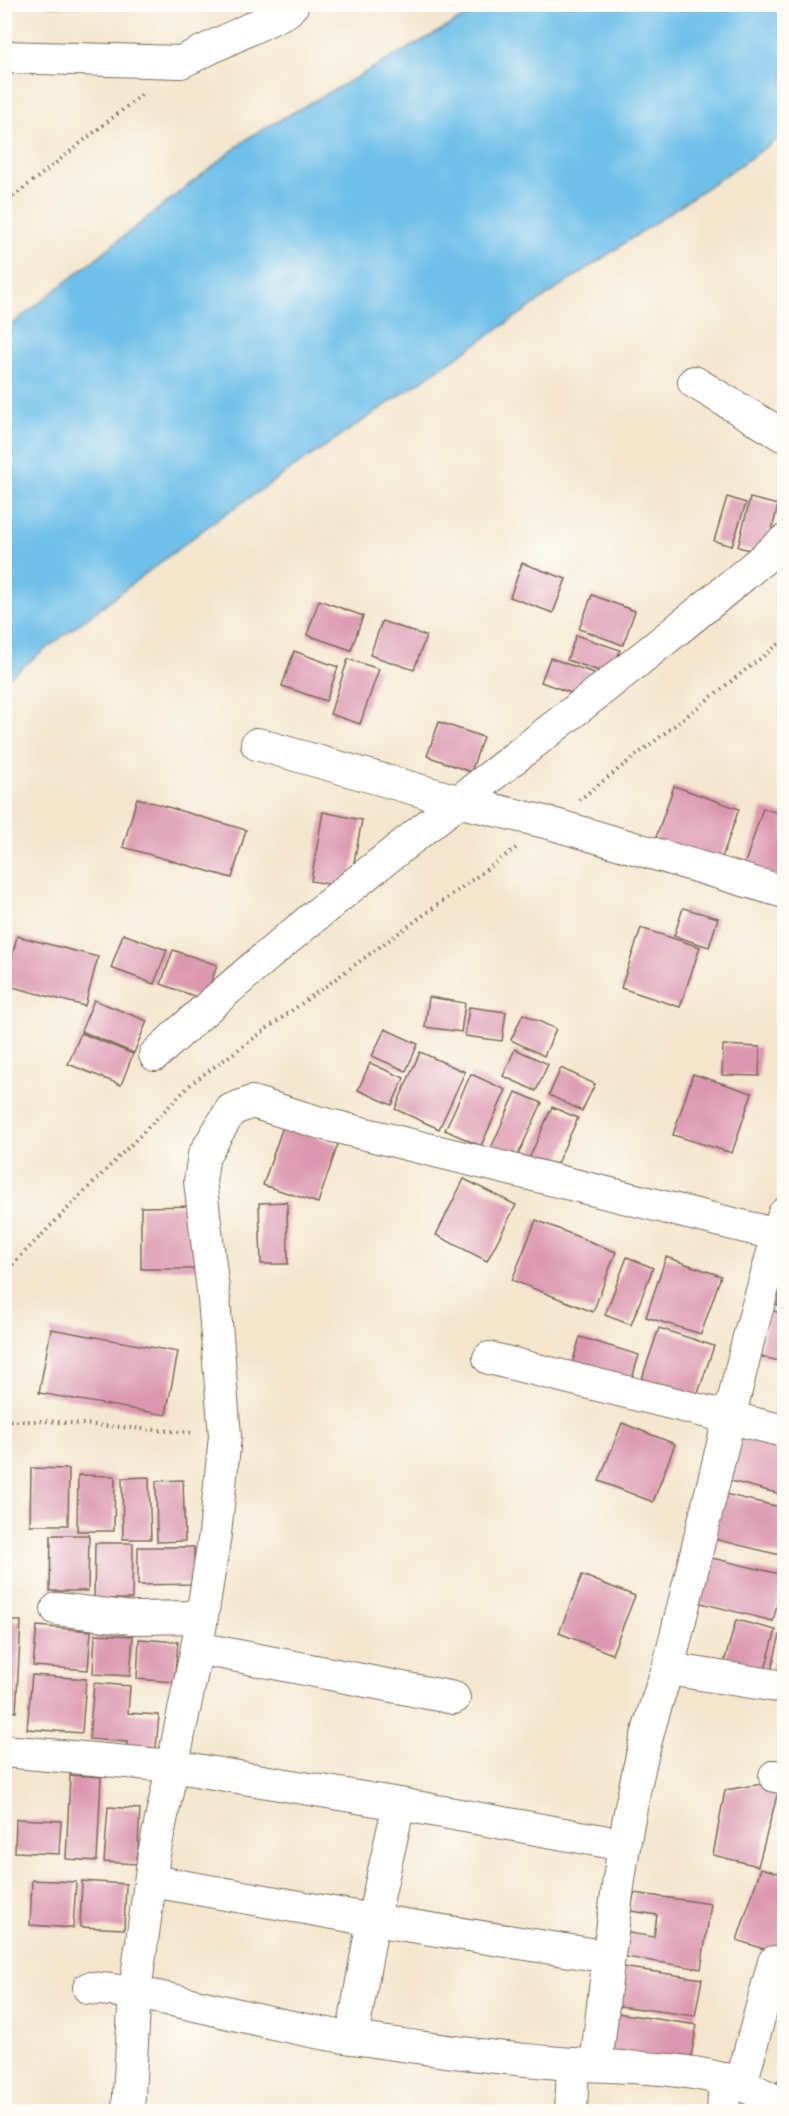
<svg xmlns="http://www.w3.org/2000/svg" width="789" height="2116" font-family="'IM FELL DW Pica',serif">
<rect width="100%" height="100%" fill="#fdfcf7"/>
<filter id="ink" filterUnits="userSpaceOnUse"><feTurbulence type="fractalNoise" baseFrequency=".0167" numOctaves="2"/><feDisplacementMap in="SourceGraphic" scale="12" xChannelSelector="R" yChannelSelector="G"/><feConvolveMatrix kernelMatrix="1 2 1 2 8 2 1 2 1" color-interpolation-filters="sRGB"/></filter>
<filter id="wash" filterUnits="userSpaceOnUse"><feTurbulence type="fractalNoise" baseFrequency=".008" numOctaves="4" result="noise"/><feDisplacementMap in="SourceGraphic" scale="24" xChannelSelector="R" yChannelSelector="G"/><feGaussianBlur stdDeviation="1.35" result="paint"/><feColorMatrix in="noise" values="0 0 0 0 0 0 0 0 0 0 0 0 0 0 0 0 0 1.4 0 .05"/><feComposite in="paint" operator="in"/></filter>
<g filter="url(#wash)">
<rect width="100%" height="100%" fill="#f4e6cd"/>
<polygon fill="#6ebfe9" stroke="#547484" stroke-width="1.5" points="486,5 784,5 784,135 215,521 5,680 5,330 251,136"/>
<g id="blocks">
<g fill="#db97af">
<rect x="47" y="4" width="33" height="3"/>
<polygon points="727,497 746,503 732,546 714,541"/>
<polygon points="750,498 778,505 766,554 738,547"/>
<polygon points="522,563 566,579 553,613 510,597"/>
<polygon points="592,595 635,611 623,645 579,629"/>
<polygon points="319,600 363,616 351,650 307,635"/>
<polygon points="382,621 426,636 414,670 370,655"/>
<polygon points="576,635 620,650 611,675 567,660"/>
<polygon points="294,651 338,667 326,701 282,686"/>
<polygon points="550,658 594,673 585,698 541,682"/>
<polygon points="348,659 379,669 360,724 330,714"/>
<polygon points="439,722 483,737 471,772 427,756"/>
<polygon points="674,786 739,809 719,866 654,843"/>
<polygon points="137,798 246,830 232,878 123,847"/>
<polygon points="763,808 784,815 784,879 744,866"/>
<polygon points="323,812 362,820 349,888 311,881"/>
<polygon points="683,908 718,918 709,947 674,936"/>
<polygon points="641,928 700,947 680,1007 621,988"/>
<polygon points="123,934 167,950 154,984 111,968"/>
<polygon points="17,936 98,957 85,1006 5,985"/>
<polygon points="173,950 217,965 205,1000 161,984"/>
<polygon points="429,997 465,1003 461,1032 425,1027"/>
<polygon points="94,1000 147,1021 134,1053 81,1031"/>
<polygon points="469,1007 506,1012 502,1041 465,1036"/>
<polygon points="523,1014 556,1029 544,1056 511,1040"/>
<polygon points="385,1029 418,1044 406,1071 372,1056"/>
<polygon points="81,1033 133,1054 121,1085 68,1064"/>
<polygon points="723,1045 760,1047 759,1076 722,1075"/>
<polygon points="515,1049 548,1064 536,1091 503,1076"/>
<polygon points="420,1052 465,1072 439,1129 395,1109"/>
<polygon points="370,1063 404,1078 392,1105 358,1090"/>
<polygon points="561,1068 595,1084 582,1111 549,1095"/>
<polygon points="471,1074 506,1090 481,1146 445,1130"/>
<polygon points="693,1074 752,1093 732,1153 673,1135"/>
<polygon points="516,1092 542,1103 516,1159 491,1148"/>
<polygon points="552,1107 578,1118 552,1174 527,1163"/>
<polygon points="283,1126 338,1144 318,1203 263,1185"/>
<polygon points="464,1179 516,1205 487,1261 436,1235"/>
<polygon points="287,1202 288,1264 261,1264 259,1203"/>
<polygon points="199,1206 199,1269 141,1269 141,1207"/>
<polygon points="536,1220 616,1252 593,1312 512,1280"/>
<polygon points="627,1257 653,1268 631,1325 605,1315"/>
<polygon points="666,1257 721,1276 701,1334 646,1317"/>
<polygon points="784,1277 784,1307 777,1305"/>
<polygon points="770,1310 784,1314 784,1362 758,1356"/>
<polygon points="659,1328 714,1346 694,1405 639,1387"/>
<polygon points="51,1329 178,1352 166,1415 39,1393"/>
<polygon points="580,1337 639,1355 631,1382 572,1364"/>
<polygon points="622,1423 675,1444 653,1502 599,1481"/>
<polygon points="738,1435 784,1446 784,1495 727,1480"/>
<polygon points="31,1468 69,1469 68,1525 30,1525"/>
<polygon points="78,1475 115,1476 114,1531 77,1531"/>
<polygon points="149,1477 151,1539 123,1539 122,1478"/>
<polygon points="183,1480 185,1541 157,1542 156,1481"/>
<polygon points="725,1494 784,1508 784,1556 714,1539"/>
<polygon points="51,1535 89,1535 88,1591 50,1591"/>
<polygon points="95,1543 133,1543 132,1599 94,1599"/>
<polygon points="138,1547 194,1547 194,1584 138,1585"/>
<polygon points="708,1557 784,1575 773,1621 697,1602"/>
<polygon points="582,1575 635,1596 612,1654 559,1633"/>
<polygon points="736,1620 776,1630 764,1673 724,1663"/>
<polygon points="4,1621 21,1621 16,1712 4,1711"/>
<polygon points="37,1626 91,1631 88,1670 33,1666"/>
<polygon points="782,1627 784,1628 784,1675 771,1671"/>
<polygon points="95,1634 133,1636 130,1676 93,1674"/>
<polygon points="139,1639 178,1642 174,1682 137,1679"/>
<polygon points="32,1675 86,1679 82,1733 27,1729"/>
<polygon points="94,1683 130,1686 128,1713 159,1715 155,1760 126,1758 127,1742 89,1739"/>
<polygon points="70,1775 101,1777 97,1861 66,1859"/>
<polygon points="781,1781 758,1866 713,1855 725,1790"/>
<polygon points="108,1807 140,1809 137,1864 104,1862"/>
<polygon points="16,1819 61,1821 59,1854 15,1852"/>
<polygon points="761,1868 784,1875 784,1956 737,1940"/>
<polygon points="32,1880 76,1882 73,1928 30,1925"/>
<polygon points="82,1881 126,1884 124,1929 80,1927"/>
<polygon points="634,1893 711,1904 701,1969 619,1956 623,1932 654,1937 657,1915 631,1911"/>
<polygon points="615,1966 702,1979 695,2016 612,2005"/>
<polygon points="610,2012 697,2025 690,2062 607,2051"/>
<polygon points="784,2070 784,2099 772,2091"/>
</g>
</g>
</g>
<g filter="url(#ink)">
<use href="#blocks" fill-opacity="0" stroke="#7c6c5b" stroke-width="1.5"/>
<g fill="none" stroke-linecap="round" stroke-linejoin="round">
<g stroke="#7c6c5b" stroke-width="34">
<g id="minor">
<polyline points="4,57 181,62 287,11 293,4"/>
<polyline points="694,382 784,436"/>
<polyline points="257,744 457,801 549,823 784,892"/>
<path d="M155,1055C354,870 579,717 784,541"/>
<polyline points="489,1358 784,1431"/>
<polyline points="57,1609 132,1618 201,1617"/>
<polyline points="197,1648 454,1698"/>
<polyline points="668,1669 749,1337 784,1214"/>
<polyline points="4,1751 172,1766 399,1804"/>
<polyline points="775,1776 784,1778"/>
<polyline points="152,1881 373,1920 609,1957"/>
<path d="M89,1988C178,1994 263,2026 352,2038C425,2048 499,2059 573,2064C624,2068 676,2066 726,2080C747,2085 765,2096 784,2105"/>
<polyline points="352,2038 373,1920 399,1804 624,1845"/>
<path d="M596,2065C612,1936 623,1791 668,1669L784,1687"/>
<polyline points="741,2084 774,1962"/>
<polyline points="128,2112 135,1991 154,1854 197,1648 215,1534 225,1436 214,1299 200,1181 204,1155 231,1110 252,1102 321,1123 778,1235"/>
<polyline points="571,2112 573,2064"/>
<polyline points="723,2112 725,2079"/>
</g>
</g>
<g stroke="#7c6c5b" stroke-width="4" stroke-dasharray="1.5 4.5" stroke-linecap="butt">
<polyline points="4,204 145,92"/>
<polyline points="579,800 784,640"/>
<polyline points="4,1273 192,1083 516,848"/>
<polyline points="4,1421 45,1421 194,1433"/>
</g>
<use href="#minor" stroke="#fff" stroke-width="32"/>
</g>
</g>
<rect width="789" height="2116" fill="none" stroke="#fdfcf7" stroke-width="24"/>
</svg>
